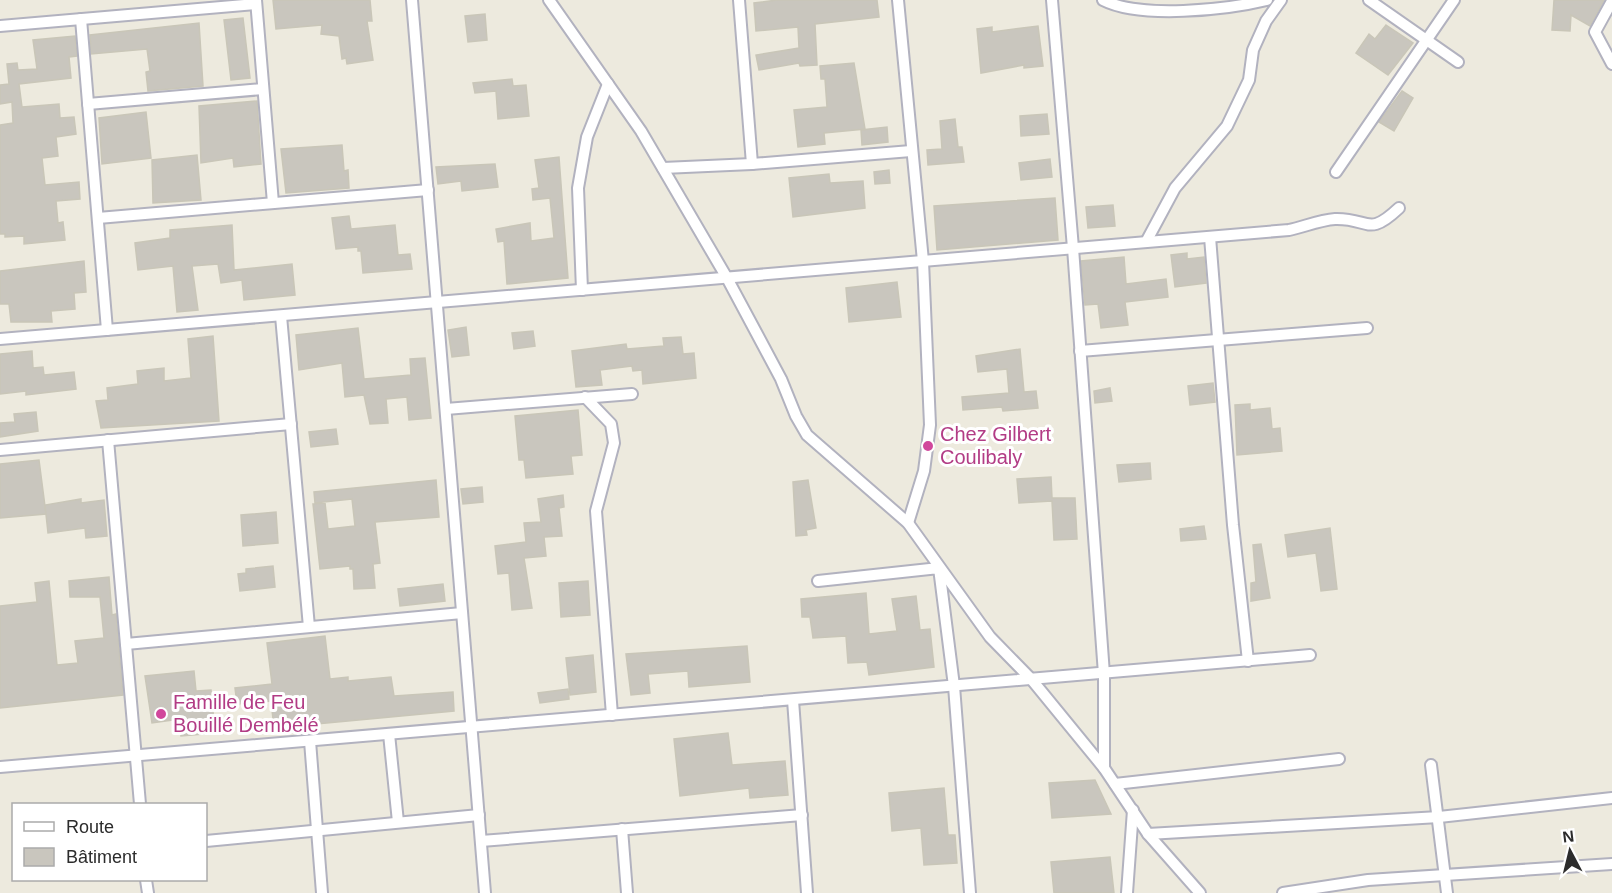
<svg xmlns="http://www.w3.org/2000/svg" width="1612" height="893" font-family="Arial,sans-serif">
<rect width="100%" height="100%" fill="#edeade"/>
<g fill="#c9c6be" stroke="#c9c6b8" stroke-width="1.5">
<polygon points="273,0 370,0 372,21 367,21 373,60 347,64 346,58 342,59 339,36 321,34 322,25 276,29"/>
<polygon points="777,0 877,0 879,17 815,24 817,65 800,66 799,63 759,70 756,55 799,48 798,27 756,31 754,3"/>
<polygon points="1554,0 1604,0 1590,26 1571,15 1570,31 1552,30"/>
<polygon points="485,14 487,40 468,42 465,16"/>
<polygon points="243,18 250,78 231,80 224,20"/>
<polygon points="199,23 203,86 148,91 146,72 150,71 147,49 91,54 90,35"/>
<polygon points="1386,25 1413,43 1388,75 1356,53 1369,34 1375,39"/>
<polygon points="1038,26 1043,66 1024,68 1024,65 981,73 977,29 992,27 992,32"/>
<polygon points="75,36 77,56 69,57 71,78 19,84 22,107 59,104 60,118 74,117 76,134 56,137 58,156 42,158 45,185 79,182 80,199 56,201 58,223 63,222 65,240 24,244 24,236 5,237 5,234 0,234 0,125 13,123 12,102 0,104 0,85 9,84 7,64 17,63 18,70 37,69 33,40"/>
<polygon points="854,63 865,129 824,133 825,144 798,147 794,110 827,107 825,79 821,79 820,66"/>
<polygon points="512,79 513,86 526,85 529,116 498,119 496,91 475,93 473,83"/>
<polygon points="1402,91 1413,98 1394,131 1379,122"/>
<polygon points="257,101 261,164 234,167 233,158 201,163 199,106"/>
<polygon points="146,112 151,158 102,164 99,118"/>
<polygon points="1047,114 1049,134 1021,136 1020,116"/>
<polygon points="955,119 958,147 962,147 964,162 928,165 927,150 942,149 940,121"/>
<polygon points="887,127 888,142 862,145 861,130"/>
<polygon points="342,145 344,171 348,170 349,188 286,193 281,149"/>
<polygon points="197,155 201,200 153,203 152,160"/>
<polygon points="559,157 568,278 507,284 504,241 498,242 496,229 530,223 531,241 554,238 550,198 533,200 532,189 539,188 535,160"/>
<polygon points="1050,159 1052,177 1021,180 1019,163"/>
<polygon points="495,164 498,187 462,191 461,181 438,184 436,167"/>
<polygon points="889,170 890,183 875,184 874,172"/>
<polygon points="829,174 830,183 863,181 865,208 793,217 789,178"/>
<polygon points="1055,198 1058,240 937,250 934,206"/>
<polygon points="1113,205 1115,226 1088,228 1086,207"/>
<polygon points="349,216 351,229 395,225 398,255 410,254 412,269 363,273 361,251 358,251 358,247 336,249 332,218"/>
<polygon points="232,225 234,270 292,264 295,295 244,300 242,280 221,283 218,264 192,266 198,310 177,312 173,266 138,270 135,243 170,238 170,230"/>
<polygon points="1187,253 1187,259 1204,257 1206,283 1175,287 1171,255"/>
<polygon points="1124,257 1126,284 1166,279 1168,297 1125,302 1128,325 1101,328 1098,304 1085,305 1081,261"/>
<polygon points="84,261 86,292 74,293 75,309 51,311 52,322 11,322 9,304 0,304 0,271"/>
<polygon points="897,282 901,317 849,322 846,288"/>
<polygon points="466,327 469,355 452,357 448,330"/>
<polygon points="358,328 364,379 411,375 410,359 425,358 431,418 409,420 407,397 386,399 388,423 370,424 364,395 345,397 342,363 299,370 296,335"/>
<polygon points="533,331 535,346 514,349 512,333"/>
<polygon points="213,336 219,421 101,428 96,401 108,400 107,388 138,384 137,371 164,368 164,381 191,378 188,339"/>
<polygon points="681,337 683,354 694,353 696,378 643,384 642,370 633,371 632,366 600,370 602,385 576,387 572,351 626,344 627,349 664,346 663,338"/>
<polygon points="1020,349 1024,392 1036,391 1038,408 1003,411 1002,407 963,410 962,397 1009,393 1007,369 978,372 976,356"/>
<polygon points="32,351 33,368 43,367 44,375 74,372 76,389 26,395 26,391 0,394 0,354"/>
<polygon points="1213,383 1215,402 1190,405 1188,386"/>
<polygon points="1110,388 1112,401 1095,403 1094,391"/>
<polygon points="1250,404 1250,410 1270,408 1272,429 1280,428 1282,451 1237,455 1235,405"/>
<polygon points="578,410 582,455 571,456 573,474 526,478 524,460 519,460 515,416"/>
<polygon points="36,412 38,431 0,437 0,423 15,422 14,414"/>
<polygon points="336,429 338,444 311,447 309,432"/>
<polygon points="39,460 46,514 0,518 0,464"/>
<polygon points="1150,463 1151,479 1119,482 1117,465"/>
<polygon points="1051,477 1052,498 1075,498 1077,539 1054,540 1052,501 1019,503 1017,479"/>
<polygon points="436,480 439,517 375,522 380,563 373,564 375,588 354,589 353,569 350,569 350,566 320,569 313,504 325,503 328,529 355,526 352,499 315,503 314,492"/>
<polygon points="808,480 816,528 806,530 807,535 796,536 793,482"/>
<polygon points="482,487 483,502 463,504 461,489"/>
<polygon points="563,495 564,507 559,508 562,536 544,537 546,556 524,558 532,608 512,610 509,573 498,574 495,546 526,542 524,523 541,522 538,499"/>
<polygon points="81,499 81,503 104,500 107,536 86,538 85,528 48,533 45,505"/>
<polygon points="276,512 278,543 243,546 241,515"/>
<polygon points="1204,526 1206,539 1181,541 1180,529"/>
<polygon points="1330,528 1337,589 1321,591 1316,553 1288,557 1285,535"/>
<polygon points="1261,544 1270,598 1251,601 1251,583 1256,582 1253,545"/>
<polygon points="273,566 275,587 240,591 238,574 246,573 246,569"/>
<polygon points="109,577 112,615 116,614 123,695 0,708 0,606 37,602 35,583 49,581 57,665 78,663 75,641 104,638 100,597 70,597 69,581"/>
<polygon points="588,581 590,615 561,617 559,583"/>
<polygon points="443,584 445,601 400,606 398,589"/>
<polygon points="866,593 869,634 897,631 892,599 916,596 920,630 930,629 934,667 869,675 867,662 848,663 846,636 813,638 810,617 802,617 801,599"/>
<polygon points="325,636 330,679 348,677 348,681 391,677 394,696 453,692 454,711 274,728 271,701 237,704 235,688 272,684 267,643"/>
<polygon points="747,646 750,682 689,687 688,671 648,674 650,693 631,695 626,654"/>
<polygon points="593,655 596,692 570,695 566,658"/>
<polygon points="194,671 196,691 211,690 215,733 181,736 180,719 152,723 145,676"/>
<polygon points="568,689 569,699 540,703 538,693"/>
<polygon points="728,733 732,765 785,761 788,795 750,798 749,788 680,796 674,739"/>
<polygon points="1095,780 1111,814 1052,818 1049,783"/>
<polygon points="944,788 948,835 955,835 957,863 924,865 921,828 892,831 889,793"/>
<polygon points="1110,857 1114,893 1054,893 1051,862"/>
</g>
<g fill="none" stroke-linecap="round" stroke-linejoin="round">
<g stroke="#b2b2bf" stroke-width="14">
<g id="minor">
<polyline points="256,0 273,203"/>
<polyline points="412,0 485,893"/>
<polyline points="549,0 641,131 727,278 781,379 796,416 807,435 908,523 990,637 1032,680 1104,768 1148,834 1200,893"/>
<polyline points="739,0 752,164"/>
<polyline points="898,0 923,261 930,425 924,471 908,523"/>
<polyline points="1052,0 1073,248 1104,674 1104,768"/>
<path d="M1103,0C1140,19 1226,10 1267,0"/>
<polyline points="1369,0 1458,62"/>
<polyline points="1612,1 1595,32 1612,64"/>
<polyline points="81,19 107,330"/>
<polyline points="0,26 256,4"/>
<polyline points="88,104 263,89"/>
<polyline points="663,168 752,164 911,151"/>
<polyline points="1336,172 1454,0"/>
<polyline points="98,218 428,190"/>
<polyline points="1210,237 1233,525 1248,661"/>
<polyline points="1146,242 1175,188 1227,126 1249,80 1253,50 1266,21 1281,0"/>
<polyline points="582,290 578,188 587,137 608,84"/>
<polyline points="281,316 309,627"/>
<path d="M0,339L1289,230C1303,227 1320,220 1335,219C1370,218 1367,238 1399,208"/>
<polyline points="1080,351 1367,328"/>
<polyline points="585,397 611,424 614,443 596,511 612,715"/>
<polyline points="446,409 632,394"/>
<polyline points="108,440 140,804"/>
<polyline points="0,450 291,424"/>
<polyline points="818,581 939,568 954,686 970,893"/>
<polyline points="126,644 462,613"/>
<polyline points="793,700 807,893"/>
<polyline points="389,734 398,822"/>
<polyline points="310,741 322,893"/>
<polyline points="1431,765 1447,893"/>
<polyline points="0,767 1310,655"/>
<polyline points="1115,784 1339,759"/>
<polyline points="622,829 627,893"/>
<polyline points="1148,834 1439,817 1612,798"/>
<polyline points="206,841 479,815"/>
<polyline points="481,841 802,815"/>
<polyline points="146,880 148,893"/>
<polyline points="1127,893 1133,810"/>
<polyline points="1283,893 1368,880 1612,864"/>
</g>
</g>
<use href="#minor" stroke="#fff" stroke-width="10"/>
</g>
<g fill="#d1479c" stroke="#fff" stroke-width="2">
<circle cx="928" cy="446" r="6"/>
<circle cx="161" cy="714" r="6"/>
</g>
<g text-anchor="middle" dominant-baseline="central" stroke-width="6" stroke-linejoin="round" paint-order="stroke">
<g font-size="20" fill="#b23c85" stroke="#fff" text-anchor="start">
<text x="940" y="434">Chez Gilbert<tspan x="940" dy="23">Coulibaly</tspan></text>
<text x="173" y="702">Famille de Feu<tspan x="173" dy="23">Bouillé Dembélé</tspan></text>
</g>
</g>
<rect x="12" y="803" width="195" height="78" fill="#ffffff" stroke="#ababab" stroke-width="1.5"/>
<rect x="24" y="822" width="30" height="9" fill="#ffffff" stroke="#ababab" stroke-width="1.5"/>
<text x="66" y="833" font-size="18" fill="#2c2c2c">Route</text>
<rect x="24" y="848" width="30" height="18" fill="#c9c6be" stroke="#ababab" stroke-width="1.5"/>
<text x="66" y="863" font-size="18" fill="#2c2c2c">Bâtiment</text>
<g transform="translate(1570 851) rotate(353)" stroke="#ffffff" stroke-width="4.5" paint-order="stroke">
<path d="M0-4.5L10 22L0 15L-10 22Z" fill="#2c2c2c"/>
<text y="-9" font-size="16" font-weight="bold" text-anchor="middle" fill="#2c2c2c">N</text>
</g>
</svg>
